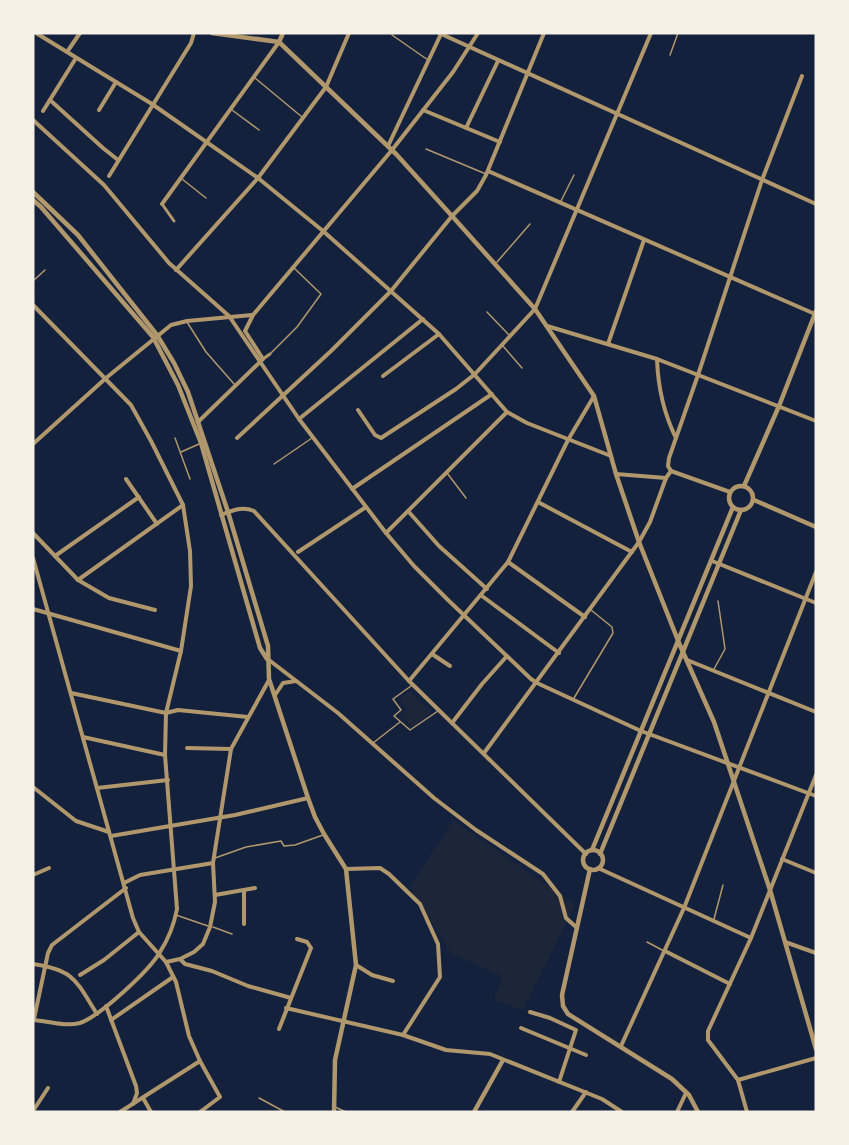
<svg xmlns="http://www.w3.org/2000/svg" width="849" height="1145" font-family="'Alegreya Sans',sans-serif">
<rect width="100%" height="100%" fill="#14213d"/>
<g fill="#1d2539">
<polygon points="409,691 431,712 413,727 400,715 408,708 399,699"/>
<polygon points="453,820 575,905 523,1010 494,1000 502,976 452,954 410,888"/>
</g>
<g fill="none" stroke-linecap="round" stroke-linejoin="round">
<g stroke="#b1986c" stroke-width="1.5">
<polyline points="392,35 428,60"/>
<polyline points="670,55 678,33"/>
<polyline points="255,78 302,117"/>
<polyline points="232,110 259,130"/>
<polyline points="426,149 486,174"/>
<polyline points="182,179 206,198"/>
<polyline points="561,201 574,175"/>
<polyline points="497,262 530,224"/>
<polyline points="33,281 45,270"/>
<polyline points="487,312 509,335"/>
<polyline points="187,322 206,352 235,385"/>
<polyline points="503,346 522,368"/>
<polyline points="271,353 297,327 321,294 294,268"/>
<polyline points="175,438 190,479"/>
<polyline points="181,452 199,444"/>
<polyline points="274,464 312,438"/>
<polyline points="447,473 466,498"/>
<polyline points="714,669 725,649 718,601"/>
<polyline points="411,686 393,699 401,710 394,716 410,730 438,711"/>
<polyline points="574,698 613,633 612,627 591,610"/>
<polyline points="373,743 400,722"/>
<polyline points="215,858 246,847 281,841 284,846 295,845 323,835"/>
<polyline points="176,915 208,926"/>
<polyline points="714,919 723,885"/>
<polyline points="213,927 232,934"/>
<polyline points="647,942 664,951"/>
<polyline points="259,1098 285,1112"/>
<polyline points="335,1107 346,1112"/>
</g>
<g stroke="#b1986c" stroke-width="3">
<polyline points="162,204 174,221"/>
<polyline points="263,359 270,354"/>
</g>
<g stroke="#b1986c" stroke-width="4">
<polyline points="36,33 152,104 258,178 323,231 439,334 507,412 527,423 611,456"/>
<polyline points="439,33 816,204"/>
<polyline points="67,52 80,33"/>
<polyline points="50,100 103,148 118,160"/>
<polyline points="99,110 116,82"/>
<polyline points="423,110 500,142"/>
<polyline points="43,111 76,58"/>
<polyline points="33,120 104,185 169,263 229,316 299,419 386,533 414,566 448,600 531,679 537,683 641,731 816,796"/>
<polyline points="466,128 498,61"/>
<polyline points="388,146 441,34"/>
<polyline points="488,171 815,314"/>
<polyline points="109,176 191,43 194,33"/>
<polyline points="162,204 279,42"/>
<polyline points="176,270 258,178 326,87 349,33"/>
<path d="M33,305L131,405L151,441L183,505L190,551L191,586L181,651L166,713L165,755L177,909C174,925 169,938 160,952C149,971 100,1016 80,1023C65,1027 48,1021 33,1020"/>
<polyline points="547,326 657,359 816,421"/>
<polyline points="608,344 644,240"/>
<path d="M657,359C658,388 663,412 676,438"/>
<polyline points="383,376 439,334"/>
<polyline points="358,410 375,435 381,438 456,389 475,374 535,309 651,33"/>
<polyline points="299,419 423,319"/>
<polyline points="199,421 263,359 245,331 253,315 392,150 453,72 478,33"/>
<polyline points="237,438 331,351 391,291 452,216 477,191 486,175 544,33"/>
<polyline points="33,444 106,378 171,325 187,321 252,315"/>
<polyline points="671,471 668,466 669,458 698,375 762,180 802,76"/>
<polyline points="671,471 730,492"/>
<polyline points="616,474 666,478 671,471"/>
<polyline points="126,479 157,524"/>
<polyline points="352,489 492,394"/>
<polyline points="538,502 632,552"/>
<polyline points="408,511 439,546 487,589"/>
<path d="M221,515C233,510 242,506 254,511L409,681L586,854"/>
<polyline points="33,533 78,580 109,598 155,610"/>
<polyline points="386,533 507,412"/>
<polyline points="298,552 366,507"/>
<polyline points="55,556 139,497"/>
<polyline points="33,558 133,918 139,932 166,962 176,982 189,1036 200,1061 220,1097 200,1112"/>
<polyline points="712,561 816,603"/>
<polyline points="508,562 585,617"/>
<polyline points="78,580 183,505"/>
<polyline points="482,596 559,653"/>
<polyline points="33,609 181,651"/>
<polyline points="432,654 450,666"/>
<polyline points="269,660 338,713 434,798 476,830 543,874 560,896 566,918 576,927"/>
<polyline points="687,660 816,712"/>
<polyline points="409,681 508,562 568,440 594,396"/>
<polyline points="71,693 166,713 178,710 248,717"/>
<polyline points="275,695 283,683 296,681"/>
<polyline points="452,723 482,684 507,656"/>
<polyline points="83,737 165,755"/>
<polyline points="187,748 231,749"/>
<polyline points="484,753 639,542 650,522 666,478"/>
<polyline points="33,787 76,821 109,832"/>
<polyline points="97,788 168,780"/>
<polyline points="111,836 235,815 308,798"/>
<polyline points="782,859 816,873"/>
<polyline points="598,868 751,938"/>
<polyline points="346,869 380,868 389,874 420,904 438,944 440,977 403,1035"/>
<polyline points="33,875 49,868"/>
<polyline points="124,883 140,875 213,863"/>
<polyline points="215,895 255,888"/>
<polyline points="244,924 244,890"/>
<polyline points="785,942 816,953"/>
<polyline points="665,951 730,984"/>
<polyline points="180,959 185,964 212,971 248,986 291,998"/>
<polyline points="166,962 180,959 194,952 203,944 210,927 215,902 213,863 231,749 269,680"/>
<path d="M33,964C75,970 76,981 97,1014"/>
<polyline points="356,965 372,975 393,981"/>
<polyline points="80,975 104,960 139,932"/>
<polyline points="106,1006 136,1086 137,1093 133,1104"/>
<polyline points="286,1008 403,1035 446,1050 490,1054 602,1099 622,1112"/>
<polyline points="530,1012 550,1018 576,1030 559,1082"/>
<polyline points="34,1019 48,953 52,945 126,888"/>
<polyline points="111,1020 173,977"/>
<polyline points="521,1028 586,1055"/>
<polyline points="279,1029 311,948 307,942 297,939"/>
<polyline points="621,1046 684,908 816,572"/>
<polyline points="738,1080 816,1058"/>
<polyline points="143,1098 151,1112"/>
<polyline points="33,1111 48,1088"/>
<polyline points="120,1112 200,1061"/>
<polyline points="572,1112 586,1092"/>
<polyline points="677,1112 686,1093"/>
<polyline points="747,1112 738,1080 708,1040 708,1031 751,938 816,775"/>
</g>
<g stroke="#b1986c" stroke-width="4.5">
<polyline points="212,33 279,42 396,154 452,216 535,309 594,396 616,474 639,542 679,643 714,722 770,890 816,1049"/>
<polyline points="279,42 283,33"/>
<polyline points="33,192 78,235 157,335 174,363 188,392 228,512 268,646 269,679 308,798 315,817 324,834 346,869 356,965 335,1060 334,1112"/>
<polyline points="33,200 41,207 153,337 178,385 201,443 260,648 267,659"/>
<circle cx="741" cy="498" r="12"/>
<polyline points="744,486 779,406 816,311"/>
<polyline points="754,500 816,527"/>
<polyline points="592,850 733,507"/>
<circle cx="593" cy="860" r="10"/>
<polyline points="600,854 741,510"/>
<polyline points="590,869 562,995 563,1006 568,1014 672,1079 689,1095 698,1112"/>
<polyline points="474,1112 503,1060"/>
</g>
</g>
<rect width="849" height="1145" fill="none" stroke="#f6f1e7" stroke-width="69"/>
</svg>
